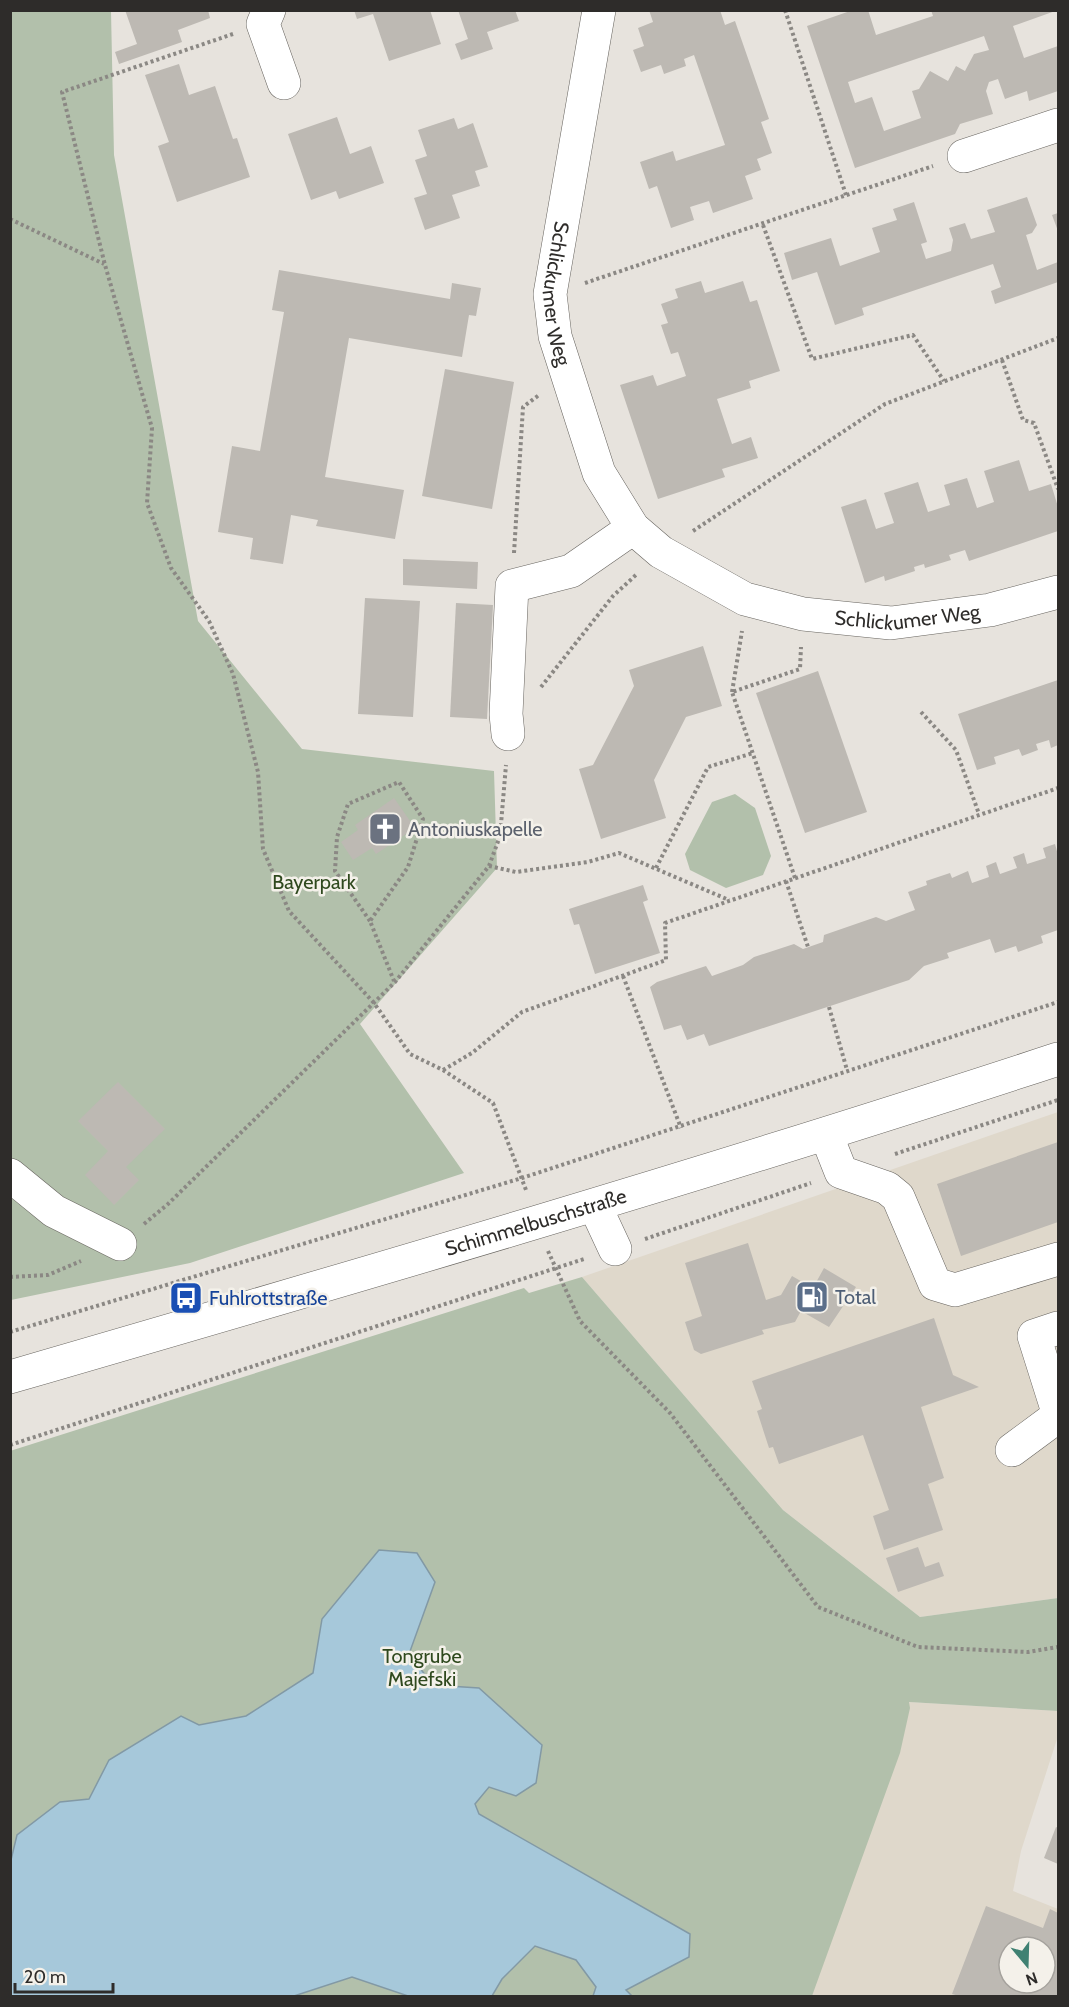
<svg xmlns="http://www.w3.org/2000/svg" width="1069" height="2007" font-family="Cabin,sans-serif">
<rect width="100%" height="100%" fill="#e7e3dd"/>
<g fill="#dfd8cb" fill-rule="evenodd">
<polygon points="1058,1112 1058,1598 920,1617 783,1510 582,1277"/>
<path d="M909,1702L1058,1711V1736L1021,1851L1013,1891L1058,1909V1996H800ZM1009,1947H1045V1983H1009Z"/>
</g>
<g fill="#b2c0ab">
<polygon points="11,11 111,11 114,155 198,621 302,749 494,771 497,868 360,1024 464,1173 190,1263 11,1300"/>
<polygon points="735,794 755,808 771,856 763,875 726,888 690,870 685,854 712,802"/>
<polygon points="582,1277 783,1510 920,1617 1058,1598 1058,1711 909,1702 910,1708 900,1753 812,1996 11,1996 10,1451 524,1288 529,1293"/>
</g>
<polygon fill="#a6c8da" stroke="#8299a5" stroke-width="1.5" points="379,1550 417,1553 435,1582 409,1654 433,1685 479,1688 542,1745 536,1783 516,1796 489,1787 475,1804 479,1814 690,1934 689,1957 626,1990 632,1996 593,1996 596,1987 576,1960 535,1946 502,1979 492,1996 408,1996 352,1977 294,1996 11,1996 10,1864 17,1835 60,1802 89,1799 109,1760 181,1716 199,1725 246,1716 313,1673 322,1619"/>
<g fill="#bdb9b3" fill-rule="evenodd">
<polygon points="125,10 208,10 210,18 178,30 182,42 119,64 115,52 137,44"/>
<polygon points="354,10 430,10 441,44 389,61 373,14 357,19"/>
<polygon points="458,10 515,10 519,21 487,32 493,49 461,60 455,44 468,39"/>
<polygon points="649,10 720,10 725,25 735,21 769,119 761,122 772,153 757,159 761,170 745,176 753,199 713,213 709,201 690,207 694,220 671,228 657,186 649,189 640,162 673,151 676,161 725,145 694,55 684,59 686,66 664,74 661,65 641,72 633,50 644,46 638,28 653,22"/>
<path d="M853,10H868L876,35L933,16L931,10H1058L1013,26L1024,58L1058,46V91L1029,101L1027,91L1005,99L998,79L989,82L986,91L993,114L960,124L955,134L855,168L807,26ZM984,36L989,50L974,54L965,71L956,66L948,81L930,71L919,89L912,91L921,118L884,131L872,97L855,103L848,82Z"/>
<polygon points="179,64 189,95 215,86 233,139 237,138 250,177 177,202 158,146 169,142 145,75"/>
<polygon points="337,117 350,154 371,146 384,183 339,199 336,191 311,200 288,134"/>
<polygon points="454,118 458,129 473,123 488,167 475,171 480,186 452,195 460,218 425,230 414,198 427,194 415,160 427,156 418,130"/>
<polygon points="1027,197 1037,225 1032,233 1026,235 1037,270 1058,262 1058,282 995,304 991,291 1001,287 993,264 862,308 864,315 835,325 817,272 792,280 784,253 831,238 840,266 880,252 872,228 897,220 893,209 914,202 927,242 921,244 926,259 951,251 953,240 949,228 965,223 971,239 995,232 987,210"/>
<polygon points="1058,213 1058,231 1052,215"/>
<polygon points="279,270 450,299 452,283 481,288 476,316 469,315 462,357 349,338 325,477 404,490 395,539 316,526 318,520 291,515 283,564 250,559 253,538 218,532 232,446 260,451 284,312 272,310"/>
<polygon points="701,281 705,293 743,281 750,302 757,300 780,371 749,381 751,388 717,399 732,444 751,437 758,458 722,469 725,477 658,499 620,385 653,375 657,386 686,376 678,352 671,354 661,325 668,323 661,304 678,298 675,289"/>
<polygon points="445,369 514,382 492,509 422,496"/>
<polygon points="1019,460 1029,491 1051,484 1058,507 1058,531 969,561 965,550 949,555 951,560 925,568 924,564 914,567 915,571 885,581 884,576 865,583 841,507 866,499 876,529 894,523 884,493 918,482 928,512 950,505 944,485 967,478 977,508 994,502 984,471"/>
<polygon points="403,559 478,562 477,589 403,585"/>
<polygon points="365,598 420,601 413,717 358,714"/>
<polygon points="456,603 493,605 487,719 450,717"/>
<polygon points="703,646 722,706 686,717 654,780 666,818 601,839 579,769 593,765 634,686 629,670"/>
<polygon points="818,671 867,812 805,833 756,693"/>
<polygon points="1058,680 1058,745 1051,748 1049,740 1036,744 1038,750 1022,756 1019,749 994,757 996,764 977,770 958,714"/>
<polygon points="394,798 415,828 376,854 372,848 353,860 341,842 358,830 355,825"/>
<polygon points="1055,844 1058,855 1058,930 1041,936 1043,943 1018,952 1016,946 995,953 990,939 947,953 949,958 924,966 909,980 709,1046 704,1034 687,1040 681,1025 664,1030 650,987 657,982 706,966 712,976 743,965 754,957 794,944 803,949 823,942 824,935 876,917 886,921 915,910 908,892 927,885 926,881 950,873 952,878 968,871 972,883 989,877 986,866 996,862 1000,874 1017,868 1013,857 1024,853 1027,864 1046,858 1043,848"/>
<polygon points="643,885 648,900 643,902 660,953 595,974 579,924 574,925 569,909"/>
<polygon points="118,1082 165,1129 126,1167 139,1180 114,1205 85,1175 108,1151 78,1121"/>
<polygon points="1058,1142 1058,1222 961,1256 937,1184"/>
<polygon points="748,1243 766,1300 781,1295 792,1276 813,1288 824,1268 856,1287 829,1327 801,1311 795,1322 762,1330 764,1334 701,1354 694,1350 685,1322 702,1316 685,1263"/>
<polygon points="934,1318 953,1375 979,1387 921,1407 944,1478 928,1484 943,1530 884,1550 873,1516 889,1510 863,1435 779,1464 773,1447 769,1448 757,1411 762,1409 752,1381"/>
<polygon points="918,1547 925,1567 939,1562 944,1576 898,1592 886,1558"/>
<polygon points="1056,1827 1058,1828 1058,1864 1044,1858"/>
<path d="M986,1906L1043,1928L1050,1909L1058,1913V1996H959L952,1994ZM1009,1947H1045V1983H1009Z"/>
</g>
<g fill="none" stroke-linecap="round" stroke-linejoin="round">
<g stroke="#67645f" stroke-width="34">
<g id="minor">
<polyline points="269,10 263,24 284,83"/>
<path id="s1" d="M599,10L550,294L555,336L599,473L633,528L661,552L745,599L803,614L891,623L990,610L1058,592"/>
<polyline points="964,156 1058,125"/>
<polyline points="508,734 506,714 512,586 571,571 633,528"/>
<polyline points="826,1134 841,1172 887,1188 898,1197 935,1284 955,1290 1058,1259"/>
<polyline points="10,1175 54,1211 120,1244"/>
<polyline points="595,1206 615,1249"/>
<polyline points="1058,1328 1034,1336 1058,1412"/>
<polyline points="1012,1450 1058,1416"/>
</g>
</g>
<g stroke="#67645f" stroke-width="34">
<g id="major">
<path id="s2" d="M10,1377C361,1275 711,1173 1058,1059"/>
</g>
</g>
<g stroke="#8b8884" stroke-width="4" stroke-dasharray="3 3" stroke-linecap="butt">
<polyline points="785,10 846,195"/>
<polyline points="233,34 62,92 105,265 152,428 147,503 171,568 209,621 233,674 258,772 263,849 289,911 374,1003 410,1054 443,1070 493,1103 526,1190"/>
<polyline points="10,219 104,264"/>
<polyline points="763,225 812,359 913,335 944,381"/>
<polyline points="585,283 933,166"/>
<polyline points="1002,360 1023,420 1034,423 1058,489"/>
<polyline points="693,531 885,404 1058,338"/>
<polyline points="514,553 523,407 539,395"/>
<polyline points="541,687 613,596 637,574"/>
<polyline points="732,692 742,631"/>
<polyline points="921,712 956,750 979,814"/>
<polyline points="489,866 516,872 588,862 619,853 729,900"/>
<polyline points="656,868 708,767 753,753"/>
<polyline points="795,878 732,692 800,669 801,647"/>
<polyline points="786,881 808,947"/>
<polyline points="370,921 335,871 337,837 348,804 399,782 423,819 408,867 370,921 394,981"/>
<polyline points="623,976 681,1128"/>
<polyline points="829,1007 847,1070"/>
<polyline points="443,1070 472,1053 522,1012 666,960 665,923 1058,788"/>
<polyline points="895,1154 1058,1100"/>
<polyline points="144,1224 168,1204 395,982 489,866 500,836 506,765"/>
<polyline points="645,1239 811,1183"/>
<polyline points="548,1251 580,1321 670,1413 818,1607 918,1647 1028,1652 1058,1647"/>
<polyline points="10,1277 48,1275 81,1261"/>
<polyline points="10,1332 522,1178 1058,1002"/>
<polyline points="10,1445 584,1259"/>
</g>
<use href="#minor" stroke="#fff" stroke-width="33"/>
<use href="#major" stroke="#fff" stroke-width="33"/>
</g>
<defs>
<g id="church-square" transform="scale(1.725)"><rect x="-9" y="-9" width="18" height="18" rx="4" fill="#6b7280" stroke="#f4f1ea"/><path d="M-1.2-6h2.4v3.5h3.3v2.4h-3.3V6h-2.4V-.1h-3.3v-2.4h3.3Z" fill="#fff"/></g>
<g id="fuel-square" transform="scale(1.725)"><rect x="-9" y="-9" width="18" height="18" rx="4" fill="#5c6f8a" stroke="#f4f1ea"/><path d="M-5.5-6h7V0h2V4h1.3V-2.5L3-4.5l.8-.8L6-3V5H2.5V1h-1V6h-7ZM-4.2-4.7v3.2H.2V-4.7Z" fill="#fff"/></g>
<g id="bus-square" transform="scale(1.725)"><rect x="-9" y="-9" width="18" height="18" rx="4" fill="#1a4fb4" stroke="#f4f1ea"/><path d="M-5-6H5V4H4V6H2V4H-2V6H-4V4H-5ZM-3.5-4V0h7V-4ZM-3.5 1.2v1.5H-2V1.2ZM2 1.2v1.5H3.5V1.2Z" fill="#fff"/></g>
</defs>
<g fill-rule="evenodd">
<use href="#church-square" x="385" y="829"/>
<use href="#fuel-square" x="812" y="1297"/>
<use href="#bus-square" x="186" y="1298"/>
</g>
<g text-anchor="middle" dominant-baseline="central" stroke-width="5" stroke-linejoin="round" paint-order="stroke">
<g font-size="20" fill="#2e2c2a" stroke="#f4f1ea">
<text stroke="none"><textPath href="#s1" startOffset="288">Schlickumer Weg</textPath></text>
<text stroke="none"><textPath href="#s1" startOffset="837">Schlickumer Weg</textPath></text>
<text stroke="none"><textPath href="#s2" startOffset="548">Schimmelbuschstraße</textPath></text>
</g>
<g font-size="20" fill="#5b616d" stroke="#f4f1ea" text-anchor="start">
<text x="408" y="829">Antoniuskapelle</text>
</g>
<g font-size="20" fill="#2f491e" stroke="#f4f1ea">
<text x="314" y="882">Bayerpark</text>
<text x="422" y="1656">Tongrube<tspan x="422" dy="23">Majefski</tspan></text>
</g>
<g font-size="20" fill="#4e5e75" stroke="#f4f1ea" text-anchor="start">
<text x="835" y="1297">Total</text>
</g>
<g font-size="20" fill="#164399" stroke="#f4f1ea" text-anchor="start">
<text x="209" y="1298">Fuhlrottstraße</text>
</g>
</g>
<rect width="1069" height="2007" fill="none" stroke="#2e2c2a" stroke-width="24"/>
<g transform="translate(1027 1965) rotate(161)"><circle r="28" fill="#f4f1ea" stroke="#a5a29d" stroke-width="1.5"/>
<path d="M0-4.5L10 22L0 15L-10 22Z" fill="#3f8172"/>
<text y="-9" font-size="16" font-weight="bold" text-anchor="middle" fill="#2e2c2a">N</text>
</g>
<path d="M15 1983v9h98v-9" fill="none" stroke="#2e2c2a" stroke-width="3"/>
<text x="24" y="1983" font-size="18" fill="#2e2c2a" stroke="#f4f1ea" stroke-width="4.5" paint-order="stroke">20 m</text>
</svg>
